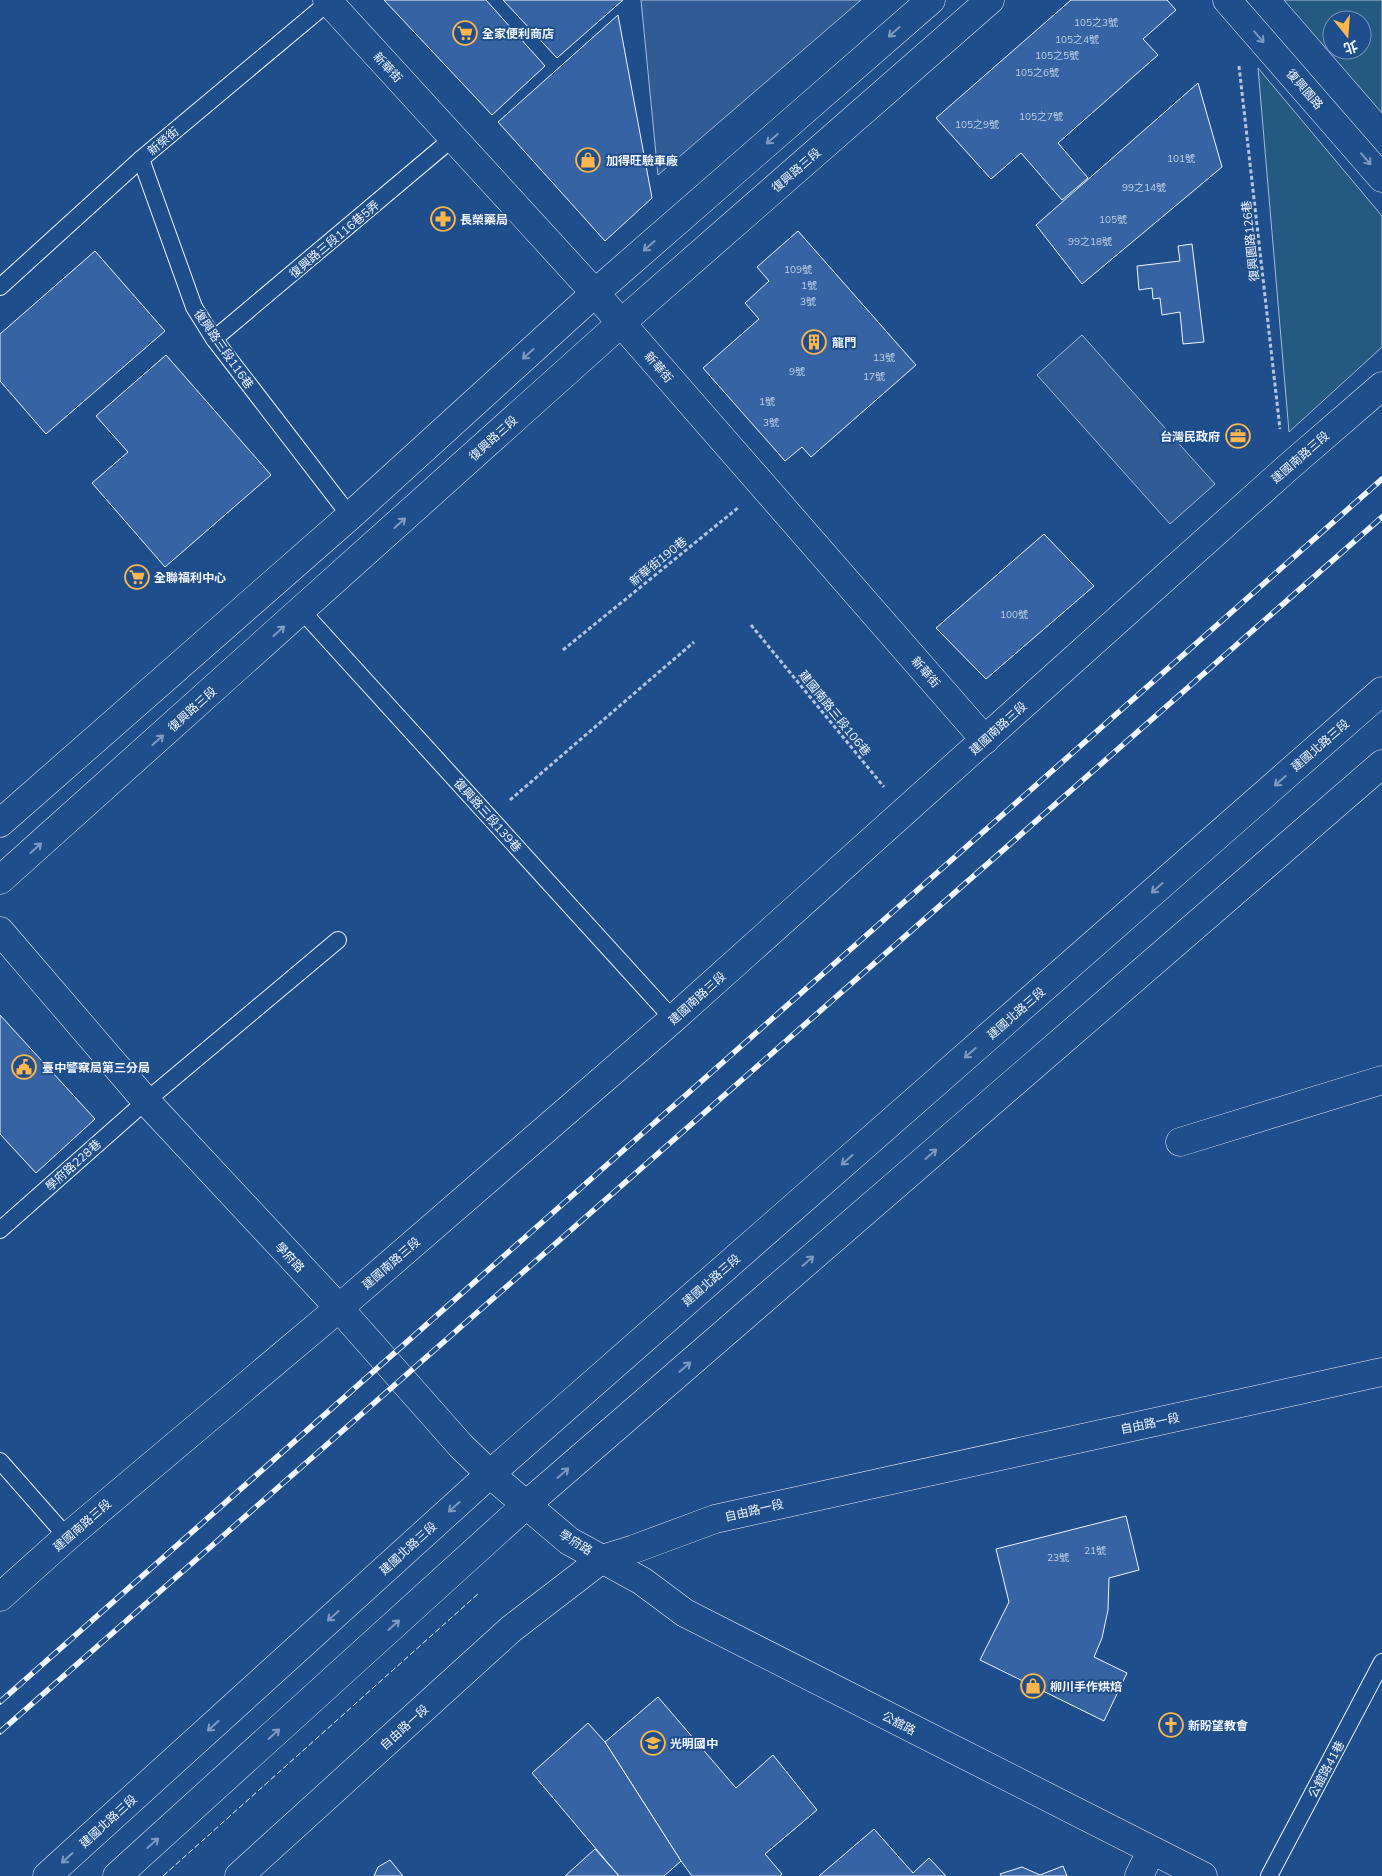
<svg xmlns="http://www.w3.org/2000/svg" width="1382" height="1876" font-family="Mulish,'Noto Sans TC',sans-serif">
<rect width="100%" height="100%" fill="#1f4e8c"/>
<g fill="#245a82" stroke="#a8bbd7" fill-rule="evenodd">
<path d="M1284,0H1382V113ZM1332,20H1362V50H1332Z"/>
<polygon points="1258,68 1382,216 1382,347 1289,432"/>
</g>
<g fill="#305b95" stroke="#a8bbd7">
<polygon points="641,0 861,0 658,175"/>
<polygon points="1082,335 1215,484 1170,524 1037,375"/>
</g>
<g fill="#3563a3" stroke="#f2f6ff">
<polygon points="384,0 486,0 545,66 492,115"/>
<polygon points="503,0 623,0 557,58"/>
<polygon points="1071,0 1167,0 1176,10 1143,39 1158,55 1058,143 1088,178 1062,200 1021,153 991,179 936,118"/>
<polygon points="618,15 652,198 605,241 498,122"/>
<polygon points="1198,83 1222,167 1082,284 1036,225"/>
<polygon points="798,231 916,365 811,457 802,447 785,461 703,368 759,319 745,303 769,281 757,267"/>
<polygon points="1192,244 1204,342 1183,344 1180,312 1162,315 1160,298 1153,299 1152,288 1139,290 1137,266 1180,261 1178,246"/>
<polygon points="95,251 165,331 46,434 0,381 0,334"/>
<polygon points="166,355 271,475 165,567 92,483 128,452 96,416"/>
<polygon points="1044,534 1094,586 986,679 936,628"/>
<polygon points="0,1015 95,1119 36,1173 0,1134"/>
<polygon points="1126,1516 1139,1570 1109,1578 1108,1610 1102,1638 1094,1657 1127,1673 1104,1721 980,1660 1009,1602 996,1549"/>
<polygon points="658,1697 736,1788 773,1755 817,1810 765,1854 782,1874 780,1876 692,1876 681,1861 605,1742"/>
<polygon points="588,1723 605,1742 681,1861 664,1876 619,1876 532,1773"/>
<polygon points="874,1829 913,1873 929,1858 946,1876 819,1876"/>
<polygon points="595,1849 619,1876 565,1876"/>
<polygon points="390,1860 403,1876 374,1876 378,1867"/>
<polygon points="1063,1866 1067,1876 1001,1876 1000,1874 1022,1867 1040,1875"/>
</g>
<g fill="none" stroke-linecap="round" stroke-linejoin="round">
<g stroke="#f2f6ff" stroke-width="18">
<g id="lane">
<polyline points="141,159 194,307 214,339 350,516"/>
<polyline points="0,287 141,159 331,0"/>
<polyline points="214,339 453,138"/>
<polyline points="302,611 673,1019"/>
<polyline points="0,1230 146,1101 338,940"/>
<polyline points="0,1461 67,1537"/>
<polyline points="1269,1876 1382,1662"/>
</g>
</g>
<g stroke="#f2f6ff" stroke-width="29">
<g id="street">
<polyline points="327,0 595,293 985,740"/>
<polyline points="1227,0 1382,178"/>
<polyline points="0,931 146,1101 339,1308 461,1446 490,1474 569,1541 642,1581 685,1613 1203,1876"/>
<polyline points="1180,1142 1382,1080"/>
<polyline points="0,1597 67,1537 339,1308 673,1019 1285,470 1382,386"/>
<polyline points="1139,1876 1151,1851"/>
</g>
</g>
<g stroke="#f2f6ff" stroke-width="29">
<g id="secondary">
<polyline points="0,823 350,516 595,293 931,0"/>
<polyline points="0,880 621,323 990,0"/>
<polyline points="47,1876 490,1474 1382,691"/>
<polyline points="117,1876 526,1505 1382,764"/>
<polyline points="239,1876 511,1629 602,1559 634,1549 715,1519 1382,1372"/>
</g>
</g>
<g stroke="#b3c4dc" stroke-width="3" stroke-dasharray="4 2.5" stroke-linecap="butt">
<polyline points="1239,66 1280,429"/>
<polyline points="751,625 884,787"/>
<polyline points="563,650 739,507"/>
<polyline points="510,800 694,642"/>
</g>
<use href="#lane" stroke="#1f4e8c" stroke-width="16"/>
<use href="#street" stroke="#1f4e8c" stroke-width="28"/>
<use href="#secondary" stroke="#1f4e8c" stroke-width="28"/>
<g stroke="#f2f6ff" stroke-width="5.5">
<g id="rail">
<polyline points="0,1702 1382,479"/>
<polyline points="0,1732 1382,517"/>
</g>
</g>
<use href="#rail" stroke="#1f4e8c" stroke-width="4" stroke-dasharray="11" stroke-linecap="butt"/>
<polyline stroke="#f2f6ff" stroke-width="1" stroke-dasharray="6 2.5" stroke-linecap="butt" points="163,1876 479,1593"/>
</g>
<defs><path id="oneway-shaft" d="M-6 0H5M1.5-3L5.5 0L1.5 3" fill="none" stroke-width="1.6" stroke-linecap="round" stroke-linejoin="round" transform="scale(1.25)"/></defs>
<g stroke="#7e9ac0">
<use href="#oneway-shaft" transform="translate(894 32) rotate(139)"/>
<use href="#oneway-shaft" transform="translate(1259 37) rotate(49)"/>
<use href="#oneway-shaft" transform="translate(772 139) rotate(139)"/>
<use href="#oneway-shaft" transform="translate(1366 159) rotate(49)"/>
<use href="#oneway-shaft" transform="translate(649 246) rotate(139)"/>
<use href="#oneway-shaft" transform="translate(528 354) rotate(138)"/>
<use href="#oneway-shaft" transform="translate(400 523) rotate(-42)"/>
<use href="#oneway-shaft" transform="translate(279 631) rotate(-42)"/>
<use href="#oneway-shaft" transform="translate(158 740) rotate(-42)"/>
<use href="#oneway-shaft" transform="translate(1280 781) rotate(139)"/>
<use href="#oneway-shaft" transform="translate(36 848) rotate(-42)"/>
<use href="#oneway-shaft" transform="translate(1157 888) rotate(139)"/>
<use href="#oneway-shaft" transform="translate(970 1053) rotate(139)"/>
<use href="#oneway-shaft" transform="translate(931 1154) rotate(-41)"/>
<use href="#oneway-shaft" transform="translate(847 1160) rotate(139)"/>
<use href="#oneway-shaft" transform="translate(808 1261) rotate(-41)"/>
<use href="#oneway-shaft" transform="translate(685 1367) rotate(-41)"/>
<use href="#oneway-shaft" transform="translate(563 1473) rotate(-41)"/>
<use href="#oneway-shaft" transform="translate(454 1507) rotate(138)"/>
<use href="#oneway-shaft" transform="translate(333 1616) rotate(138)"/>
<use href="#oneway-shaft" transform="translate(394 1625) rotate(-42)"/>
<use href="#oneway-shaft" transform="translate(213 1726) rotate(138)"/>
<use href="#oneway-shaft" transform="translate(274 1734) rotate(-42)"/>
<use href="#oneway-shaft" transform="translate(153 1843) rotate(-42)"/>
<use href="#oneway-shaft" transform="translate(67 1858) rotate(138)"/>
</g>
<defs>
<g id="supermarket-ring" transform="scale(1.25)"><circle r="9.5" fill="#1f4e8c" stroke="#ffb74d" stroke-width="1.5"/><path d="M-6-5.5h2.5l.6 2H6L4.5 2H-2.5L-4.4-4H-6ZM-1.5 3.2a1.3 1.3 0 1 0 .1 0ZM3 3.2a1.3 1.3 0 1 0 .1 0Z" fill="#ffb74d"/></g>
<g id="shop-ring" transform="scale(1.25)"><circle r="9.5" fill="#1f4e8c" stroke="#ffb74d" stroke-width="1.5"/><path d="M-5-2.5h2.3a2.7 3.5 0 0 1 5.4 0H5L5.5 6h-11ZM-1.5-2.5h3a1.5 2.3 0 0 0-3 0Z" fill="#ffb74d"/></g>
<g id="pharmacy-ring" transform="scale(1.25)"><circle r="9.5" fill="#1f4e8c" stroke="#ffb74d" stroke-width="1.5"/><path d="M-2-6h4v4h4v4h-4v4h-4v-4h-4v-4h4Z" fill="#ffb74d"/></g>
<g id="building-ring" transform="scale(1.25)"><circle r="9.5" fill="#1f4e8c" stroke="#ffb74d" stroke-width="1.5"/><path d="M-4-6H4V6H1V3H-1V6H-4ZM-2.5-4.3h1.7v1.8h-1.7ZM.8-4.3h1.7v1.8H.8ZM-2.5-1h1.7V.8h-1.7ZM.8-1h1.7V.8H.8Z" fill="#ffb74d"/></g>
<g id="office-ring" transform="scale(1.25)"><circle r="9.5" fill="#1f4e8c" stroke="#ffb74d" stroke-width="1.5"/><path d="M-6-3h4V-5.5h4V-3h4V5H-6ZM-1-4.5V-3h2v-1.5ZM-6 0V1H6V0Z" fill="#ffb74d"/></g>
<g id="civic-ring" transform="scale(1.25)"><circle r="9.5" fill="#1f4e8c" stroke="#ffb74d" stroke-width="1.5"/><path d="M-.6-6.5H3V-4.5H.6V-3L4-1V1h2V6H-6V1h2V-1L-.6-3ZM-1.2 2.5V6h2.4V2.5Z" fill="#ffb74d"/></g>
<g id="church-ring" transform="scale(1.25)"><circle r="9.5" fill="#1f4e8c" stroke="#ffb74d" stroke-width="1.5"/><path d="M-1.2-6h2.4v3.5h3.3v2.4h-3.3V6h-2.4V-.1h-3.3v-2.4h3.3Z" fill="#ffb74d"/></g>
<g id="school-ring" transform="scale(1.25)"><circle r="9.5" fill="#1f4e8c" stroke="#ffb74d" stroke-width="1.5"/><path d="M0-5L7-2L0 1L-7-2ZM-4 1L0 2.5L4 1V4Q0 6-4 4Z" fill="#ffb74d"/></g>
</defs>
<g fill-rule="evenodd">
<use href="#supermarket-ring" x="465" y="33"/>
<use href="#shop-ring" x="588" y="160"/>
<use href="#pharmacy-ring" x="443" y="219"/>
<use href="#building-ring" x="814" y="342"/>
<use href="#office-ring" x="1238" y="436"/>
<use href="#supermarket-ring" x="137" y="577"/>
<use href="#civic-ring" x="24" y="1067"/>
<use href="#shop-ring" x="1033" y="1686"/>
<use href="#church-ring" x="1171" y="1725"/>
<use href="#school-ring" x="653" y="1743"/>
</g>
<g text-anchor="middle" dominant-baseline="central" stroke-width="4" stroke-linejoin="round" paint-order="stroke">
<g font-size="10" fill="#c3d1e8">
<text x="1096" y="22">105之3號</text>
<text x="1077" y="39">105之4號</text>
<text x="1057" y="55">105之5號</text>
<text x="1037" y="72">105之6號</text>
<text x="1041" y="116">105之7號</text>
<text x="977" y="124">105之9號</text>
<text x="1181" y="158">101號</text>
<text x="1144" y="187">99之14號</text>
<text x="1113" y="219">105號</text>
<text x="1090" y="241">99之18號</text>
<text x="798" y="269">109號</text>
<text x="809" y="285">1號</text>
<text x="808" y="301">3號</text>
<text x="884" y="357">13號</text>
<text x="797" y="371">9號</text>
<text x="874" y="376">17號</text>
<text x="767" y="401">1號</text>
<text x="771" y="422">3號</text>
<text x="1014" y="614">100號</text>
<text x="1095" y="1550">21號</text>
<text x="1058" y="1557">23號</text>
</g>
<g font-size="12" font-weight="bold" fill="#f2f6ff" stroke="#1f4e8c" text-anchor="start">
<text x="482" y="33">全家便利商店</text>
<text x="606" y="160">加得旺驗車廠</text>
<text x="460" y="219">長榮藥局</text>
<text x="832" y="342">龍門</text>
<text x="1220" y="436" text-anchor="end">台灣民政府</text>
<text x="154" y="577">全聯福利中心</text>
<text x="42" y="1067">臺中警察局第三分局</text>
<text x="1050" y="1686">柳川手作烘焙</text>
<text x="1188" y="1725">新盼望教會</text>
<text x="670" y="1743">光明國中</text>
</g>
<g font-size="12" fill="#f2f6ff" stroke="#1f4e8c">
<text transform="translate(388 67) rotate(47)">新華街</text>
<text transform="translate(1305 89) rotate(49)">復興園路</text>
<text transform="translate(163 141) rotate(-40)">新榮街</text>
<text transform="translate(796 170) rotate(-41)">復興路三段</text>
<text transform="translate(334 239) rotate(-40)">復興路三段116巷5弄</text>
<text transform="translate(1250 241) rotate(-96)">復興園路126巷</text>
<text transform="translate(224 349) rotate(55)">復興路三段116巷</text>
<text transform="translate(659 367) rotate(49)">新華街</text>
<text transform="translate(493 438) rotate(-42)">復興路三段</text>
<text transform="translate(1300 457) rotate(-41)">建國南路三段</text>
<text transform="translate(658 561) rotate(-39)">新華街190巷</text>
<text transform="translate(926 672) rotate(49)">新華街</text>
<text transform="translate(192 709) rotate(-42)">復興路三段</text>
<text transform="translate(835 713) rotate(51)">建國南路三段106巷</text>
<text transform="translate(998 728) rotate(-42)">建國南路三段</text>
<text transform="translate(1320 745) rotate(-41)">建國北路三段</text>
<text transform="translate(488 815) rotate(48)">復興路三段139巷</text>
<text transform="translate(697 998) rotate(-42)">建國南路三段</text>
<text transform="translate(1016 1013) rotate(-41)">建國北路三段</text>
<text transform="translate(73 1165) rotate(-42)">學府路228巷</text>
<text transform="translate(290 1257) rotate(47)">學府路</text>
<text transform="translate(391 1263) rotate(-41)">建國南路三段</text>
<text transform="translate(711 1280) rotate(-41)">建國北路三段</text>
<text transform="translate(1150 1423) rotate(-12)">自由路一段</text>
<text transform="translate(754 1510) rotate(-13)">自由路一段</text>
<text transform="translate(82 1525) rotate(-41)">建國南路三段</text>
<text transform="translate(576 1542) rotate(32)">學府路</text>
<text transform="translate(408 1548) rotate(-42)">建國北路三段</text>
<text transform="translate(899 1723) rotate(27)">公舘路</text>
<text transform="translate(404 1727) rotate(-42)">自由路一段</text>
<text transform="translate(1326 1769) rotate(-62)">公舘路41巷</text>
<text transform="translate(108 1821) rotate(-42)">建國北路三段</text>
</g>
</g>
<g transform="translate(1347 35) rotate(163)"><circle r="24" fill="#1f4e8c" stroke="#7391ba"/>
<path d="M0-4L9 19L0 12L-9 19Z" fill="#ffb74d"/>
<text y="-8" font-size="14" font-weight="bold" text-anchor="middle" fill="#f2f6ff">北</text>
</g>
</svg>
